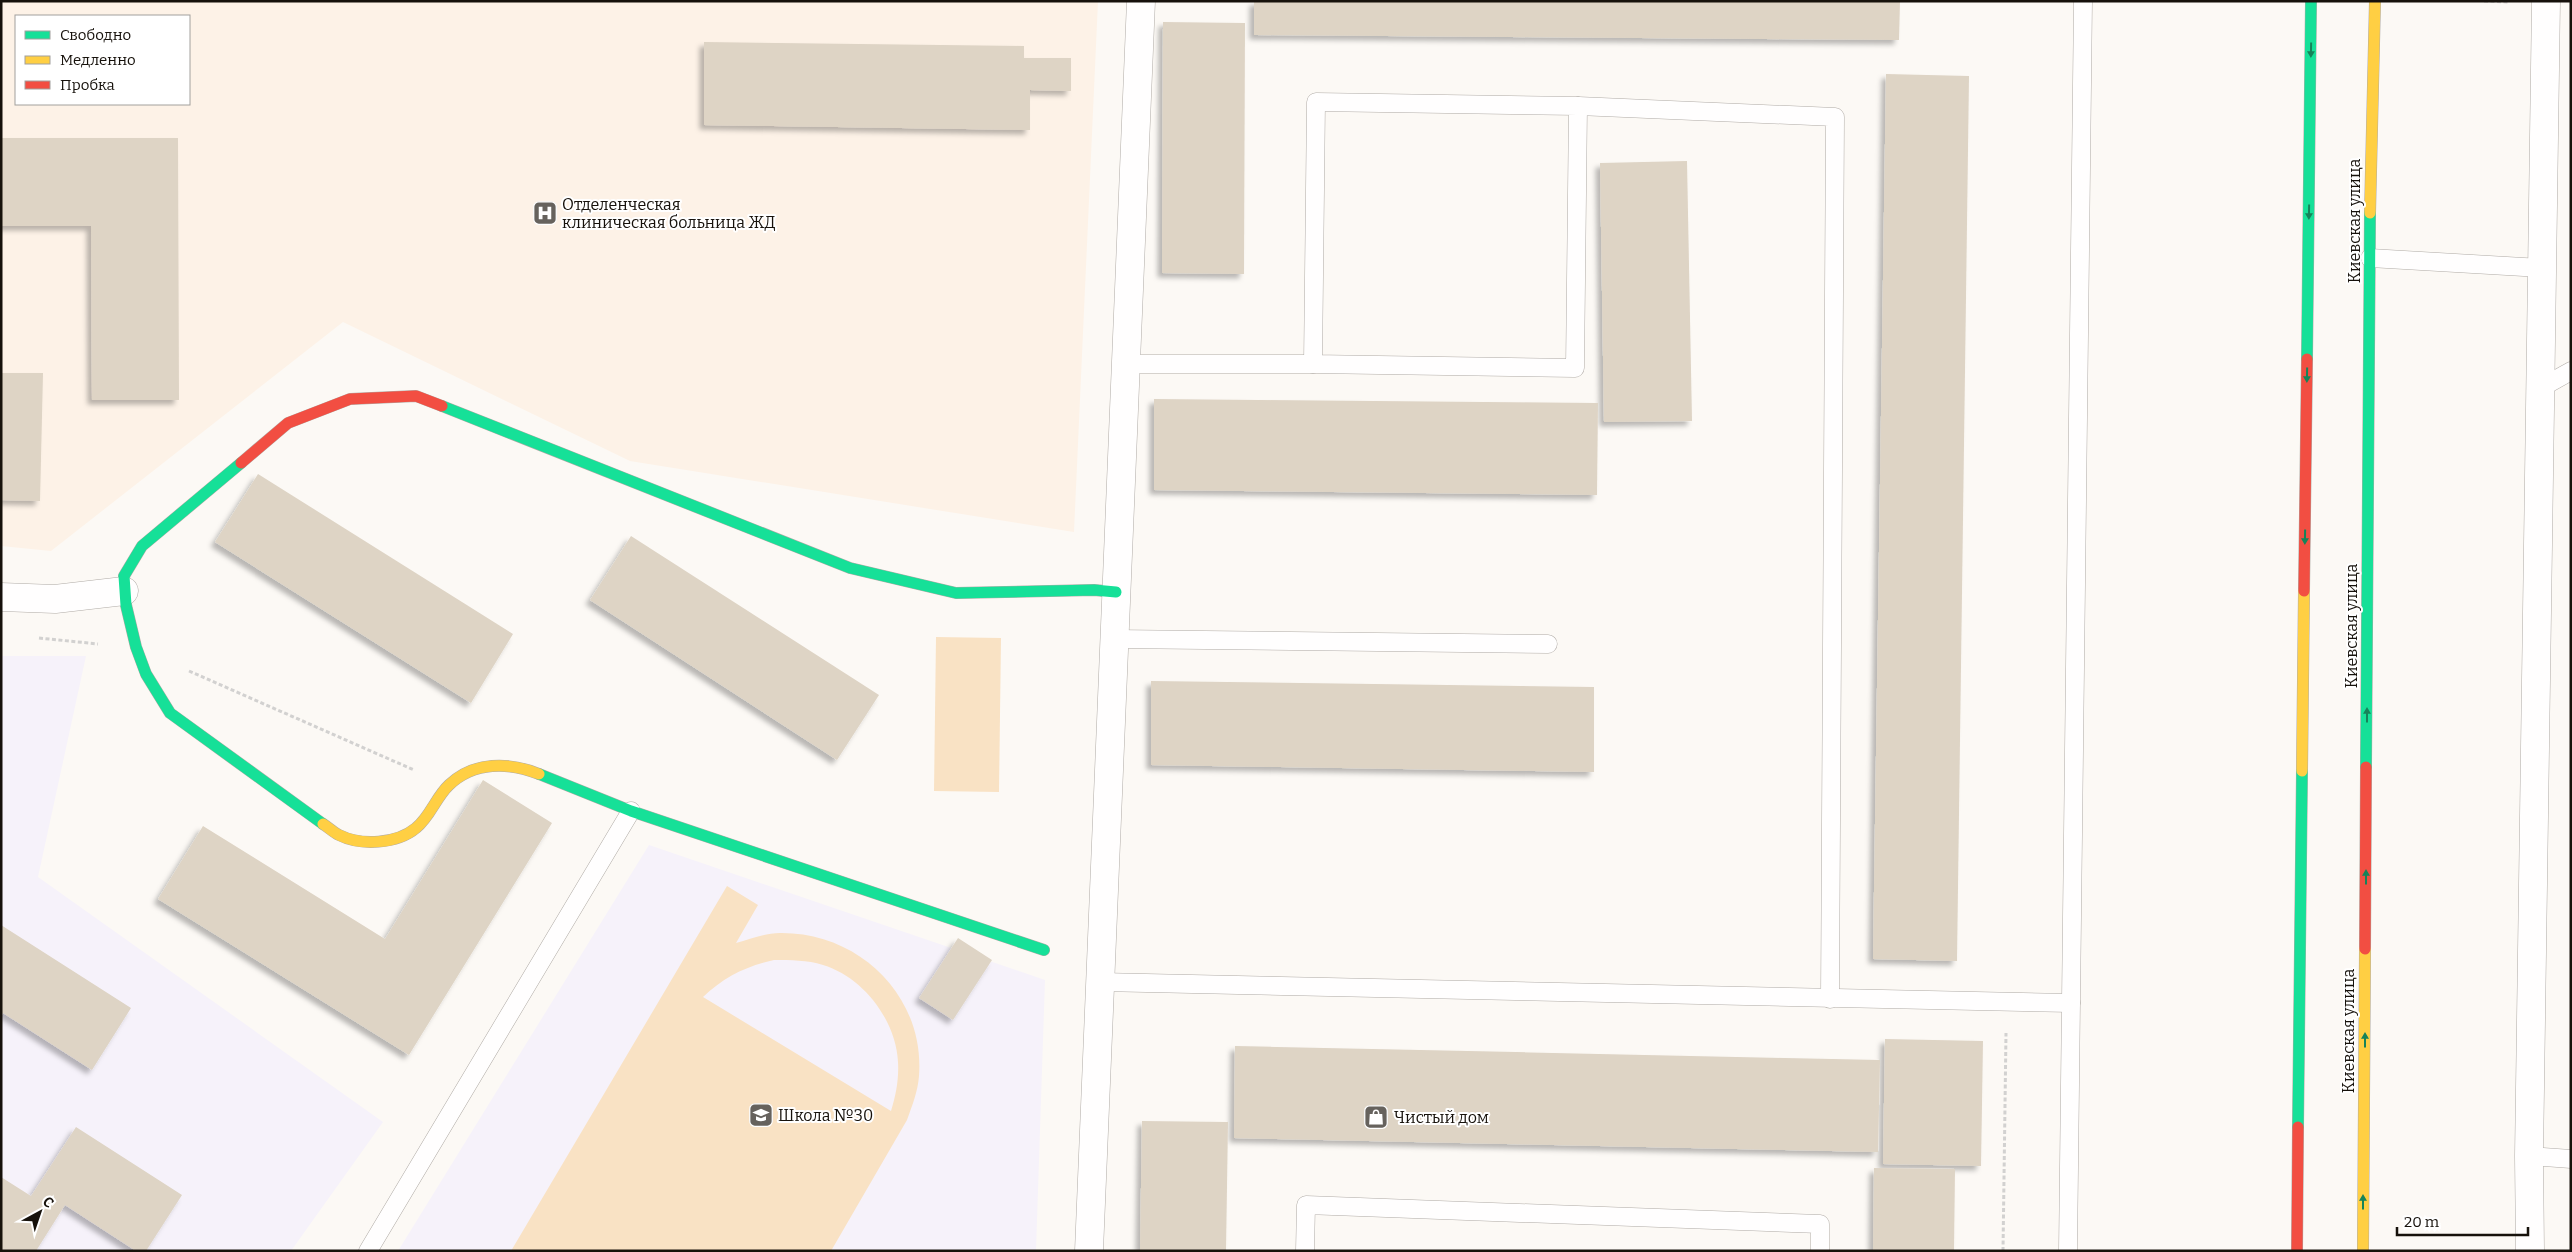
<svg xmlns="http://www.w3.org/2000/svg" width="2572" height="1252" font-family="Bitter,serif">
<defs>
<filter id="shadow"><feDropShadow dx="-4.5" dy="4.5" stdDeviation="2.5" flood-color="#0004"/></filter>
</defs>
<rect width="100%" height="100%" fill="#fcf9f5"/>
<g fill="#f6f2fa">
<polygon points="1,656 86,656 38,877 383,1122 291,1251 1,1251"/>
<polygon points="649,845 1045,980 1036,1251 398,1251"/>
</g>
<path fill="#fdf2e7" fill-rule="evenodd" d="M1,1H1098L1074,532L630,461L343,322L51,551L1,546ZM16,16H189V104H16Z"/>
<g fill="#f9e2c4" fill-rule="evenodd">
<polygon points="936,637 1001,638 999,792 934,791"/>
<path d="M727,886L758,905L736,943C751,939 765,933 780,933C859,932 925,996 919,1076C918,1091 912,1106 907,1120L831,1251H511ZM774,960C791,960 807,960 823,965C863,977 896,1020 898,1062C899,1079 896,1095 891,1111L703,997C724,977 746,966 774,960Z"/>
</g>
<g fill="#ded4c5" filter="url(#shadow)">
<polygon points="1254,1 1900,1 1899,40 1254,35"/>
<polygon points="1163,22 1245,23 1244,274 1162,273"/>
<polygon points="704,42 1024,46 1024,58 1071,58 1071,91 1030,90 1030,130 704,125"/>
<polygon points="1886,74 1969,76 1957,961 1873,959"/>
<polygon points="1,138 178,138 179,400 92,400 91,226 1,226"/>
<polygon points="1687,161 1692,421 1604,422 1600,163"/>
<polygon points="1,373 43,373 40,501 1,500"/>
<polygon points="1154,399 1598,403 1597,495 1154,490"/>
<polygon points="258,474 513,634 471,703 215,542"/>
<polygon points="631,536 879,695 837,760 590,600"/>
<polygon points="1151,681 1594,687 1594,772 1151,765"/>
<polygon points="483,780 552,823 409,1055 158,899 203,826 385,939"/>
<polygon points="1,925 131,1008 92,1070 3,1013 1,1016"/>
<polygon points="958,938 992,960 953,1020 919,998"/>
<polygon points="1885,1039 1983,1041 1981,1166 1883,1164"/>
<polygon points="1235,1046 1880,1060 1878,1152 1234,1138"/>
<polygon points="1142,1121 1228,1122 1226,1251 1140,1251"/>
<polygon points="76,1127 182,1195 146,1251 136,1251 65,1205 36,1251 1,1251 1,1177 31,1196"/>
<polygon points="1874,1168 1955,1169 1954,1251 1873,1251"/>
</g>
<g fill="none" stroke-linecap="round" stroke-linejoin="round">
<g stroke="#b0aba6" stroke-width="19">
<g id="lane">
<polygon points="1316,102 1578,106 1575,368 1313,364"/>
<polyline points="1578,106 1835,117 1830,999"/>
<polyline points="2370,258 2541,268"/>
<polyline points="1126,364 1313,364"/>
<polyline points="2539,389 2571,371"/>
<polyline points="1114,639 1548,644"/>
<polyline points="1100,982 2071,1003"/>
<polyline points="2529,1156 2571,1159"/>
<polyline points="368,1251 631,811"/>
<polyline points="1305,1251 1306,1205 1820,1224 1820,1251"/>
<polyline points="2068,1251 2083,1"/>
</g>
</g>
<g stroke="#b0aba6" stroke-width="29">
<g id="street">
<polyline points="1,597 55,599 124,591"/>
<polyline points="1089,1251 1141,1"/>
<polyline points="2530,1251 2529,1156 2546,1"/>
</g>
</g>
<g stroke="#b0aba6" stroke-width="12">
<g id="fast">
<polyline points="2307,359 2311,1"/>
<polyline points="442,406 850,568 956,593 1094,590 1116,592"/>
<polyline points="241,463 142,546 124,576 126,605 136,647 146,674 170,713 323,824"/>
<polyline points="2366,767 2370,213"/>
<polyline points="539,774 631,811 1044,950"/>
<polyline points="2298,1127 2302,771"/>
</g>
</g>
<g stroke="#b0aba6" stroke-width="12">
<g id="slow">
<polyline points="2370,213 2375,1"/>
<polyline points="2302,771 2304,591"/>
<path d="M323,824C328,827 333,832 339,835C361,846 397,844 416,828C430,817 436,797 449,785C474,761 509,762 539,774"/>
<polyline points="2363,1251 2365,949"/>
</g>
</g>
<g stroke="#b0aba6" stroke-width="12">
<g id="jam">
<polyline points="241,463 288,423 350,399 416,396 442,406"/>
<polyline points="2304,591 2307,359"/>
<polyline points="2365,949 2366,767"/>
<polyline points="2297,1251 2298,1127"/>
</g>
</g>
<g stroke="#d2d1d0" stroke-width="3" stroke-dasharray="4 2.5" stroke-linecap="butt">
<polyline points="2484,1 2508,2"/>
<polyline points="39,638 98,644"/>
<polyline points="189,671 414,770"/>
<polyline points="2003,1251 2006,1033"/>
</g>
<use href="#lane" stroke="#fffefe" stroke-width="18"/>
<use href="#street" stroke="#fffefe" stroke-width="28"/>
<use href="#fast" stroke="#16e098" stroke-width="11"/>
<use href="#slow" stroke="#ffcf43" stroke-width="11"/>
<use href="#jam" stroke="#f24e42" stroke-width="11"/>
</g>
<defs><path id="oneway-solid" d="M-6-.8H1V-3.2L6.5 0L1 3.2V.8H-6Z" transform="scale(1.25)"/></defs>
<g fill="#168359">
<use href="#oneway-solid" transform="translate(2311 50) rotate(91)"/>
<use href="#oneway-solid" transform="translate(2309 212) rotate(91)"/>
<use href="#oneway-solid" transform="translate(2307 375) rotate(91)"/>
<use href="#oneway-solid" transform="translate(2305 537) rotate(91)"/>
<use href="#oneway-solid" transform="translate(2367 715) rotate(-90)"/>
<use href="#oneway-solid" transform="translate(2366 877) rotate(-90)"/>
<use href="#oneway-solid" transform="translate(2365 1040) rotate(-90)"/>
<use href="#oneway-solid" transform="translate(2363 1202) rotate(-90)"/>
</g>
<defs>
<g id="hospital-square" transform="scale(1.25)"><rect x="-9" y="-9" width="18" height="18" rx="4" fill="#66625d" stroke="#fff"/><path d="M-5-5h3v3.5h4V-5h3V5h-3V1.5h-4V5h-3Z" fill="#fff"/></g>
<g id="school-square" transform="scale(1.25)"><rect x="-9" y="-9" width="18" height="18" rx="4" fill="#66625d" stroke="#fff"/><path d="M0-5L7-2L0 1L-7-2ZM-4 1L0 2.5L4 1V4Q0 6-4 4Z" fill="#fff"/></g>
<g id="shop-square" transform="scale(1.25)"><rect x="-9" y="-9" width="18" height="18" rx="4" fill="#66625d" stroke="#fff"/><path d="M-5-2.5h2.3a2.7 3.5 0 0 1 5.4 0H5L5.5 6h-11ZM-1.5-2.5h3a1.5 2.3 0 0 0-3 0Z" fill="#fff"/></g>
</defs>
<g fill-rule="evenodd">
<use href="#hospital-square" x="545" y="213"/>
<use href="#school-square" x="761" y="1115"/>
<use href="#shop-square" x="1376" y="1117"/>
</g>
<g text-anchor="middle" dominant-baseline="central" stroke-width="4" stroke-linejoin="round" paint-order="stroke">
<g font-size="16" fill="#16110b" stroke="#fff" text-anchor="start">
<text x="562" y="204">Отделенческая<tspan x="562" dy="18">клиническая больница ЖД</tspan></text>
<text x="778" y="1115">Школа №30</text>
<text x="1394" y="1117">Чистый дом</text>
</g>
<g font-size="16" fill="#16110b" stroke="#fff">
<text transform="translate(2354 221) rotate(-90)">Киевская улица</text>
<text transform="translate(2351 626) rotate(-90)">Киевская улица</text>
<text transform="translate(2348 1031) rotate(-90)">Киевская улица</text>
</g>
</g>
<rect width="2572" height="1252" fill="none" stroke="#16110b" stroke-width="5"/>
<rect x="15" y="15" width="175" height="90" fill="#ffffff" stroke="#a2a09d"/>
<rect x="25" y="31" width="25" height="8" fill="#16e098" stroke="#a2a09d"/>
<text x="60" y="40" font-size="15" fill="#16110b">Свободно</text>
<rect x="25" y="56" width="25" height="8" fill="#ffcf43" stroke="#a2a09d"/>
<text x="60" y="65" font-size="15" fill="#16110b">Медленно</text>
<rect x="25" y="81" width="25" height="8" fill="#f24e42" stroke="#a2a09d"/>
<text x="60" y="90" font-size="15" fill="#16110b">Пробка</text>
<g transform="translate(40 1212) rotate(40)" stroke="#ffffff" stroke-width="4" paint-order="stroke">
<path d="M0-4L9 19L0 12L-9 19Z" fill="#16110b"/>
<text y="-8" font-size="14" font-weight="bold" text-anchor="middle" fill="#16110b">С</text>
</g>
<path d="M2397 1227v8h131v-8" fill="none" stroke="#16110b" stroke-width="2.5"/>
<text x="2404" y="1227" font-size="15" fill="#16110b" stroke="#ffffff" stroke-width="4" paint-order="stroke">20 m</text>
</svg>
